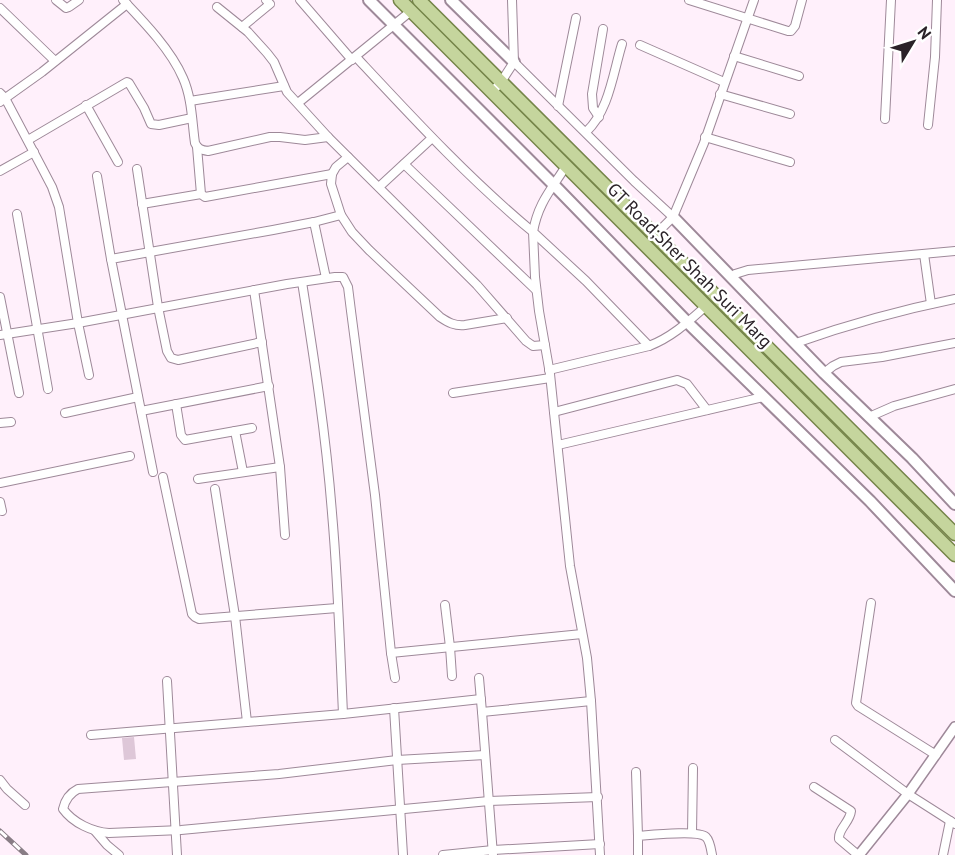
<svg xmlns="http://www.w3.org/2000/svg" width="955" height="855" font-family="'PT Sans',sans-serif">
<rect width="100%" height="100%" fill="#fff0fb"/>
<polygon fill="#dec7d8" points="134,737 136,759 124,760 122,738"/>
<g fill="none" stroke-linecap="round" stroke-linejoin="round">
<g stroke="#9e8999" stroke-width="10">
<g id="minor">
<polyline points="56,0 66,8 69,7 79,0"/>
<path d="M123,0C144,22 171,50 183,78C192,98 192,122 195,143C198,149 201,150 208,151L270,137H280L305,140L328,137"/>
<polyline points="300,0 352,60"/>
<polyline points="689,0 788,31 791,31 795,26 802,0"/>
<polyline points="217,7 248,32 267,53 274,62 287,92 328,137 477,285 526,341 533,346 545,345"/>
<polyline points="0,8 55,61"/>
<polyline points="242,27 270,4 266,0"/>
<polyline points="640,45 724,82"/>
<polyline points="734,56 799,76"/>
<path d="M356,57C412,117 469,179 533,232L535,277L539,311L550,374L570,566L587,658L591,701L600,855"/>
<polyline points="514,62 634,181 673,217"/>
<polyline points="492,92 501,82 514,62 512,0"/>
<polyline points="0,93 5,98 41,166 52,187 59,207 78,323 89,375"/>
<polyline points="720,94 790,114"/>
<polyline points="190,101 284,86"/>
<polyline points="0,102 42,72 127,4"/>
<polyline points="298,103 411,11"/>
<polyline points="86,105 118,162"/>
<polyline points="558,106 576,18"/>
<polyline points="599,117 593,108 592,94 603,29"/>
<polyline points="885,119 891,0"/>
<polyline points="928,125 935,57 937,0"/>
<path d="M586,132C609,111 613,73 622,44"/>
<polyline points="705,137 790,162"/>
<polyline points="28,140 127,82 129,83 144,108 151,124 159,125 192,118"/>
<polyline points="197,147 201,194 205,197 332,174"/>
<path d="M348,157L336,167L332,174L331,184L341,215L352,232L369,250L440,317C449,323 455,326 465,325L507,318"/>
<polyline points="404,164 536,290"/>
<path d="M566,166C551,190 538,203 533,232L586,281L649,346"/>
<polyline points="137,169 158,307 167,351 171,358 178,360 262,342"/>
<polyline points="0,171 34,152"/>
<polyline points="97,176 111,259"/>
<polyline points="379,187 432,138"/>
<polyline points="142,204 201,194"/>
<polyline points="17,214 48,389"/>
<polyline points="314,222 326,278"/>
<polyline points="655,235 673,217 681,198 704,143 754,0"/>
<polyline points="924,254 931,304"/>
<polyline points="732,277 735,274 748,270 955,251"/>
<path d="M302,282C314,358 326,435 332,513C338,580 340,647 343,714"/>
<polyline points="254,290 280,467 285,535"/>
<polyline points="0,297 19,393"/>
<polyline points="0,335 78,323 287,284 335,277 343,277 348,287 351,311 375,495 391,653 395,678"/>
<path d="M796,343C847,325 901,310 955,299"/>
<path d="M549,370L649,346C672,337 688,322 706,306"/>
<polyline points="824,373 833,366 841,362 882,357 955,343"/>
<polyline points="453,393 550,378"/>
<polyline points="176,404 181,435 185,440 252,428"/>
<polyline points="141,411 269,386"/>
<polyline points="554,412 677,380 687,384 707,410"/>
<polyline points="65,413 138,397"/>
<polyline points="869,417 894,406 955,389"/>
<polyline points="0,423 11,422"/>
<polyline points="235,431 243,472"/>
<polyline points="558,445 763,397"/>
<polyline points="153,472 111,259 273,230 314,222 341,215"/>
<polyline points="163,477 192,614 195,617 199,619 337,608"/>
<polyline points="198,479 280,467"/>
<polyline points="0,483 130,456"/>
<polyline points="215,489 235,616 247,722"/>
<polyline points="0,502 2,511"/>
<polyline points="871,603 856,703 858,706 936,755"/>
<polyline points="445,605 450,647 452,676"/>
<polyline points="391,653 582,634"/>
<polyline points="479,678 482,712 493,855"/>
<polyline points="167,681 177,855"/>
<polyline points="394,708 403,855"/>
<polyline points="482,712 591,701"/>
<polyline points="91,735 343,714 481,699"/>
<polyline points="835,740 908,794 955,824"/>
<path d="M485,755L397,760L279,774L78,789C70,793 65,800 63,809C73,823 93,832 109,833L181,830L489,801L598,797"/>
<polyline points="636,772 638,836"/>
<polyline points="0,780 7,789 25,805"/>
<path d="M814,787L851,811C850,822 838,829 839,839L858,855"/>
<polyline points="95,831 107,845 119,855"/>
<polyline points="692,833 693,768"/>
<polyline points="443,855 493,850 600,844"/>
<path d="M638,855V836C651,835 698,830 706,837C710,841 711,849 712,855"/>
<polyline points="943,855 950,821"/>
</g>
</g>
<g stroke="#9e8999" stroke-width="12">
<polyline id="tertiary" points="859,855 908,794 955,727"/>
</g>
<g stroke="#9e8999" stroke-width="14">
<g id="secondary">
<polyline points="369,0 554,185 687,322 870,501 955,591"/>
<polyline points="451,0 514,62"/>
<polyline points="673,217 824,373 912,458 955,504"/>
</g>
</g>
<g stroke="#758449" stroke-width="15">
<g id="primary">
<polyline points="400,0 955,555"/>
<polyline points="419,0 955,534"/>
</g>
</g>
<use href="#minor" stroke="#fff" stroke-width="8"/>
<use href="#tertiary" stroke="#fff" stroke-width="9"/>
<use href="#secondary" stroke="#fff" stroke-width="10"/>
<use href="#primary" stroke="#c5d59d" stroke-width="12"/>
<g stroke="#887d85" stroke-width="5">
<polyline id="rail" points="0,831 26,855"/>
</g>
<use href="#rail" stroke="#fff" stroke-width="3" stroke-dasharray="9" stroke-linecap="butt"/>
</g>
<g text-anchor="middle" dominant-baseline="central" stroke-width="5" stroke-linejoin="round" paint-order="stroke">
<g font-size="18" fill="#2a2228" stroke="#fff">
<text transform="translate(690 265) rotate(45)">GT Road;Sher Shah Suri Marg</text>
</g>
</g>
<g transform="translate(913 42) rotate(52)" stroke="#ffffff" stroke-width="4.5" paint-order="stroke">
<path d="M0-4.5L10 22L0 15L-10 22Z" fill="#2a2228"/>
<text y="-9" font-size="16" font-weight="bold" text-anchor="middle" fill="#2a2228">N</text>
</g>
</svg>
